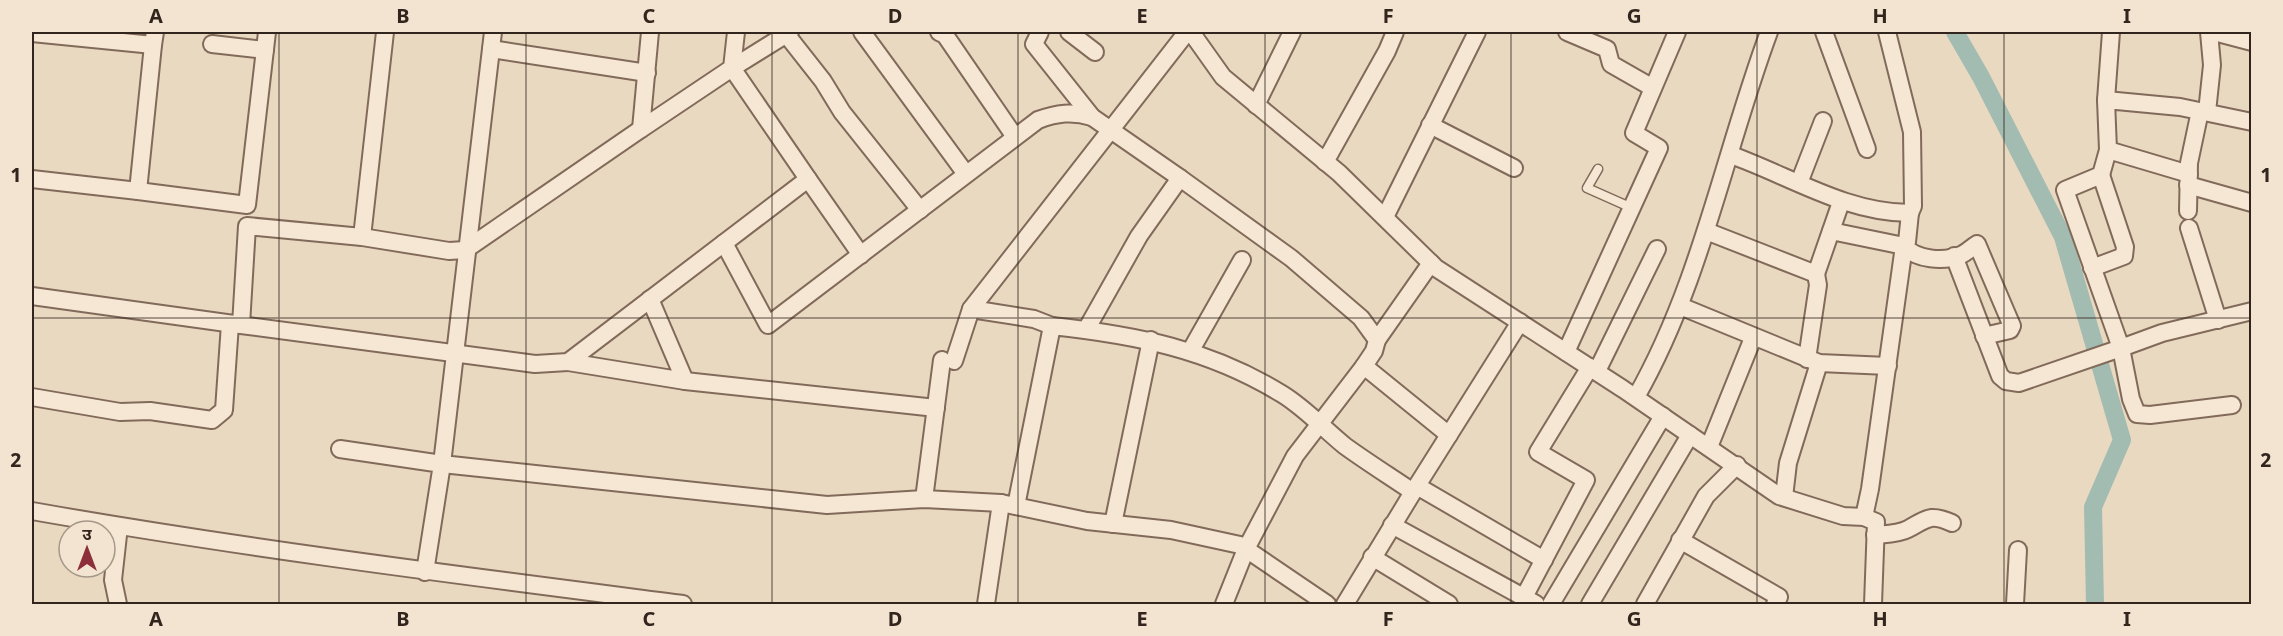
<svg xmlns="http://www.w3.org/2000/svg" width="2283" height="636" font-family="Georgia,'Noto Sans Devanagari',serif">
<rect width="100%" height="100%" fill="#ead9c1"/>
<g fill="none" stroke-linecap="round" stroke-linejoin="round">
<polyline stroke="#a3bcb2" stroke-width="18" points="1955,32 1981,77 2063,237 2122,440 2093,507 2095,604"/>
<g stroke="#826a5a" stroke-width="11">
<polyline id="lane" points="1598,169 1587,188 1632,208"/>
</g>
<g stroke="#826a5a" stroke-width="20">
<g id="street">
<polyline points="493,32 442,464 827,505 924,499 1001,503 1087,521 1171,530 1240,545 1327,604"/>
<polyline points="650,32 641,129 732,68 736,32"/>
<polyline points="862,32 966,174"/>
<polyline points="939,32 945,35 1015,137"/>
<polyline points="1040,32 1034,44 1092,117 1180,178"/>
<polyline points="1069,32 1095,52"/>
<polyline points="1191,32 1223,77 1339,173 1436,268 1623,389 1779,496 1843,516 1864,517 1876,522 1873,604"/>
<polyline points="1567,32 1607,49 1611,64 1653,88"/>
<polyline points="1824,32 1867,149"/>
<polyline points="2214,32 2252,42"/>
<polyline points="32,33 153,45 155,32"/>
<polyline points="786,34 823,81 842,112 920,210"/>
<polyline points="212,44 265,50"/>
<polyline points="153,45 138,191 247,205 267,32"/>
<polyline points="491,49 647,73"/>
<polyline points="2106,100 2111,32"/>
<polyline points="1256,105 1292,32"/>
<polyline points="2207,112 2212,65 2209,32"/>
<polyline points="2252,122 2180,107 2106,100 2108,150 2101,175 2065,190 2121,348 2162,333 2252,311"/>
<polyline points="1430,125 1514,168"/>
<polyline points="2108,150 2189,174"/>
<path d="M1731,155C1790,176 1846,213 1910,213L1913,206L1912,132L1887,32"/>
<polyline points="1325,162 1387,51 1395,32"/>
<polyline points="32,179 138,191"/>
<polyline points="808,179 861,255"/>
<polyline points="1799,183 1823,121"/>
<polyline points="2188,185 2252,203"/>
<polyline points="2188,211 2189,163 2200,111"/>
<polyline points="1385,217 1477,32"/>
<polyline points="2189,228 2218,320"/>
<polyline points="1706,231 1816,274 1841,202"/>
<polyline points="1831,231 1904,246 1907,242 1910,213"/>
<polyline points="362,237 385,32"/>
<path d="M724,243L768,325L1038,120C1057,113 1072,111 1092,117"/>
<polyline points="1954,256 2000,376 2006,381 2019,383 2121,348 2131,399 2137,414 2150,415 2232,405"/>
<polyline points="2092,268 2124,256 2125,247 2101,175"/>
<polyline points="32,296 241,325 247,226 362,237 449,251 465,250 641,129"/>
<polyline points="1680,306 1819,363 1888,366"/>
<polyline points="971,309 1034,319 1052,326"/>
<polyline points="241,325 535,364 568,362 808,179 732,68 790,32"/>
<polyline points="1086,330 1139,236 1180,178 1291,258 1361,318 1377,340 1374,351 1364,366"/>
<polyline points="1377,340 1431,263"/>
<polyline points="1191,350 1242,260"/>
<polyline points="1566,352 1659,148 1634,133 1677,32"/>
<polyline points="1807,359 1818,285 1816,274"/>
<polyline points="954,361 971,309 1187,32"/>
<polyline points="568,362 685,381 650,299"/>
<polyline points="1597,371 1657,249"/>
<polyline points="685,381 936,408"/>
<polyline points="32,397 120,412 150,411 212,420 224,410 230,324"/>
<path d="M1636,397C1701,283 1724,153 1769,32"/>
<polyline points="1709,447 1753,338"/>
<polyline points="340,449 442,464 425,572"/>
<polyline points="1417,486 1544,560"/>
<polyline points="1413,492 1520,322"/>
<polyline points="1784,497 1788,463 1819,363"/>
<polyline points="924,499 942,360"/>
<path d="M1016,506L1052,326C1135,335 1209,349 1282,394C1305,408 1324,429 1345,446C1367,462 1391,477 1413,492L1345,604"/>
<path d="M32,511C248,549 465,576 683,604"/>
<path d="M1864,517L1870,489L1904,246C1916,260 1944,262 1961,255C1966,253 1972,247 1977,244L2012,326L2010,330L1984,336"/>
<polyline points="1113,524 1151,340"/>
<polyline points="1392,525 1536,604"/>
<path d="M1875,535C1885,534 1899,534 1908,529C1927,519 1929,513 1952,523"/>
<polyline points="1680,540 1779,597 1775,604"/>
<polyline points="1372,557 1449,604"/>
<polyline points="1523,599 1586,480 1538,452 1590,367"/>
<polyline points="118,604 113,580 119,526"/>
<polyline points="986,604 1001,503"/>
<polyline points="1224,604 1246,549 1295,456 1364,366 1449,435"/>
<polyline points="1551,604 1663,416"/>
<polyline points="1590,604 1690,435"/>
<polyline points="1645,604 1706,496 1737,465"/>
<polyline points="2015,604 2018,550"/>
</g>
</g>
<use href="#lane" stroke="#f5e7d3" stroke-width="8"/>
<use href="#street" stroke="#f5e7d3" stroke-width="16"/>
</g>
<path fill="none" stroke="#32251d" stroke-width="1.5" stroke-opacity="0.55" d="M279,32V604M526,32V604M772,32V604M1018,32V604M1265,32V604M1511,32V604M1757,32V604M2004,32V604M32,318H2252"/>
<rect width="2283" height="636" fill="none" stroke="#f2e4d0" stroke-width="66"/>
<g transform="translate(87 549)"><circle r="28" fill="#f2e4d0" stroke="#a59888" stroke-width="1.5"/>
<path d="M0-4.5L10 22L0 15L-10 22Z" fill="#8c2f3a"/>
<text y="-9" font-size="16" font-weight="bold" text-anchor="middle" fill="#32251d">उ</text>
</g>
<rect x="33" y="33" width="2217" height="570" fill="none" stroke="#32251d" stroke-width="2"/>
<g font-size="20" text-anchor="middle" font-weight="bold" fill="#32251d">
<text x="156" y="23">A</text>
<text x="403" y="23">B</text>
<text x="649" y="23">C</text>
<text x="895" y="23">D</text>
<text x="1142" y="23">E</text>
<text x="1388" y="23">F</text>
<text x="1634" y="23">G</text>
<text x="1880" y="23">H</text>
<text x="2127" y="23">I</text>
<text x="16" y="182">1</text>
<text x="2266" y="182">1</text>
<text x="16" y="467">2</text>
<text x="2266" y="467">2</text>
<text x="156" y="626">A</text>
<text x="403" y="626">B</text>
<text x="649" y="626">C</text>
<text x="895" y="626">D</text>
<text x="1142" y="626">E</text>
<text x="1388" y="626">F</text>
<text x="1634" y="626">G</text>
<text x="1880" y="626">H</text>
<text x="2127" y="626">I</text>
</g>
</svg>
